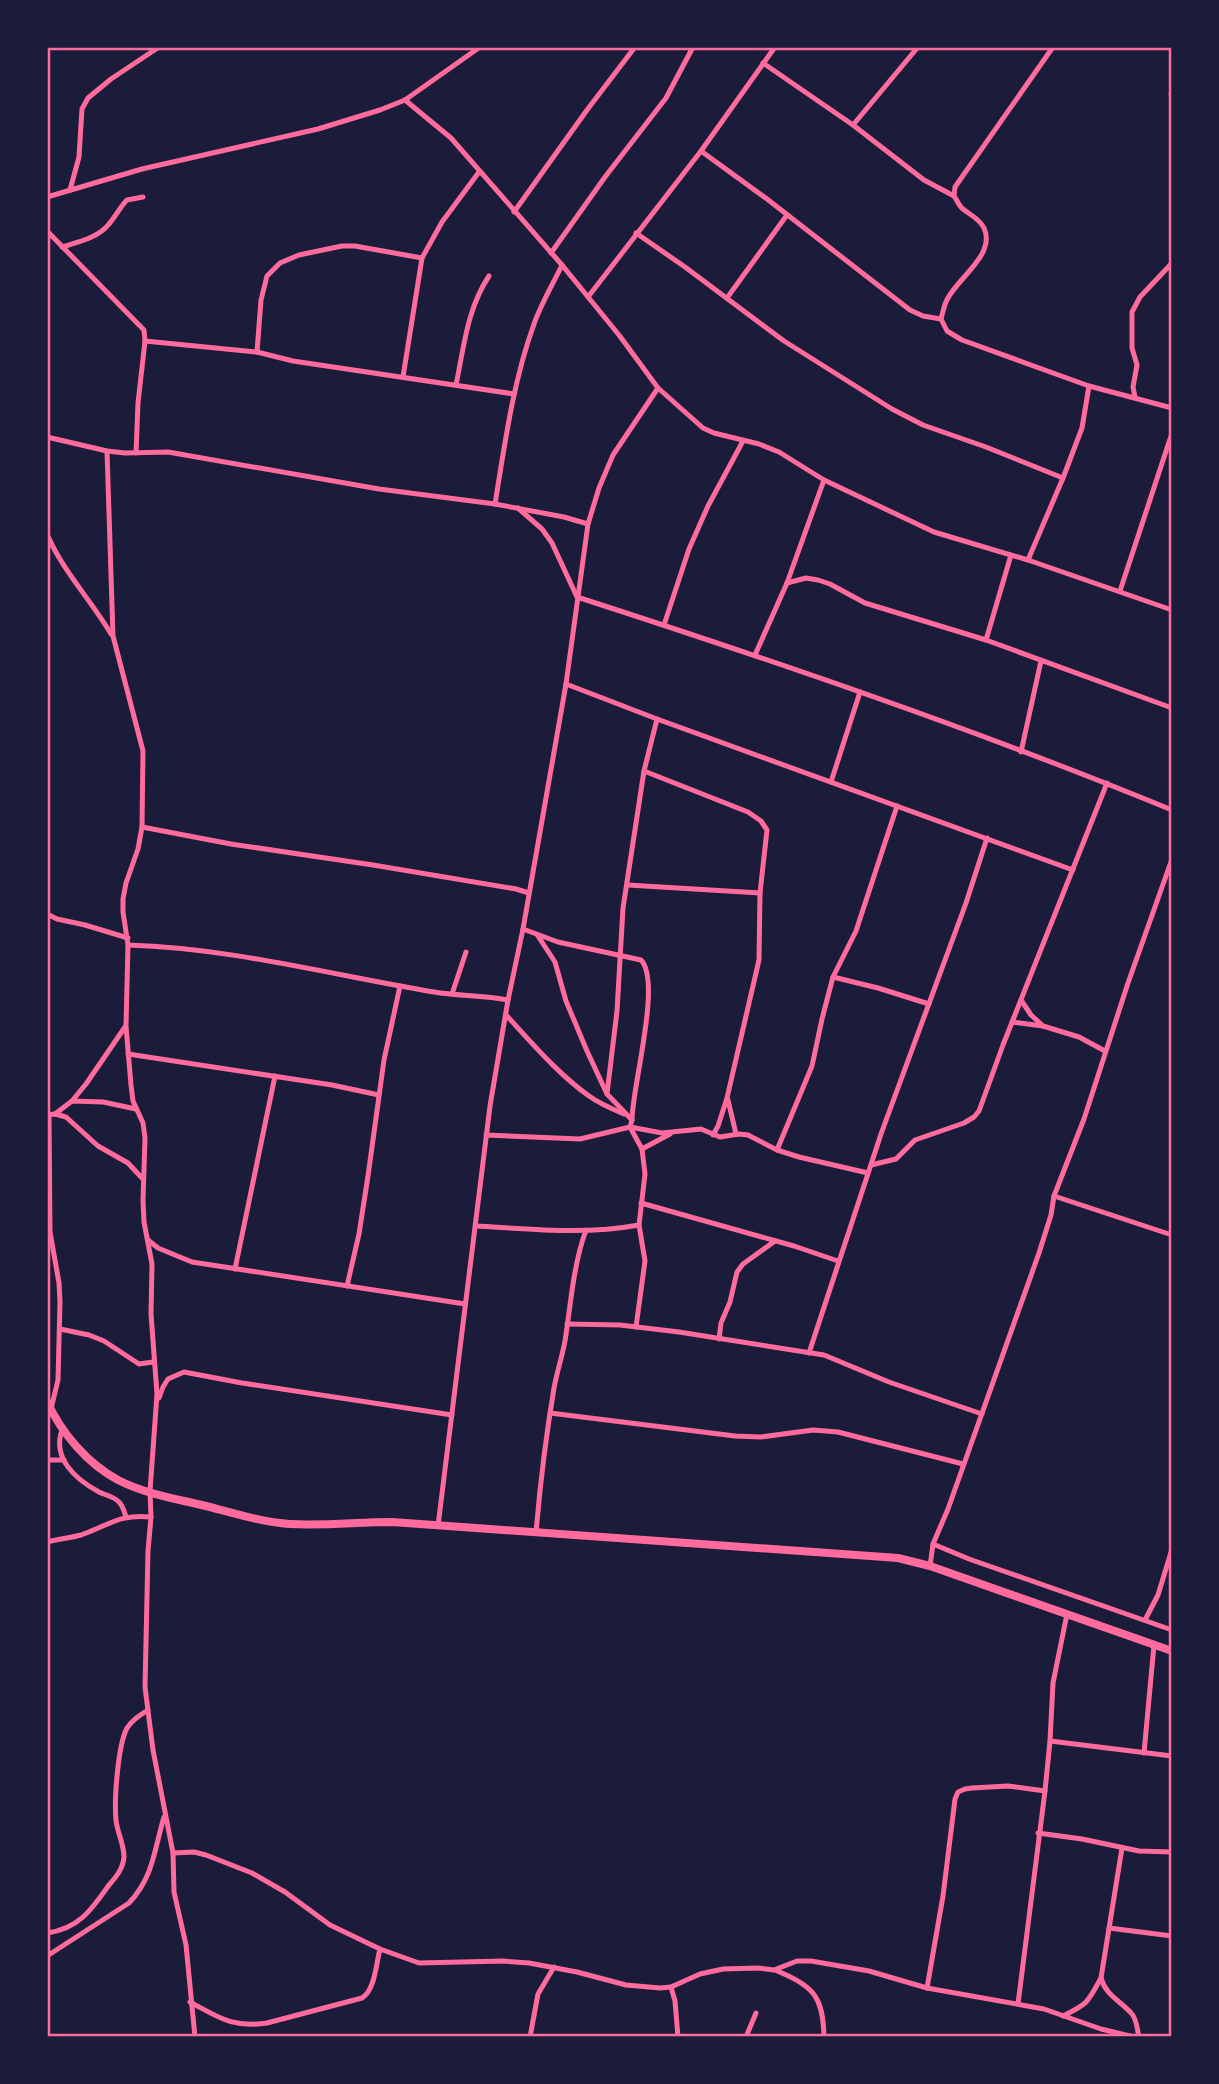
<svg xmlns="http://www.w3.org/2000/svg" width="1219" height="2084" font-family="'Source Serif 4',serif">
<rect width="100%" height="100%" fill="#1b1b3a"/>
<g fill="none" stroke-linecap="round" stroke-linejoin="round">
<g stroke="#ff6b9d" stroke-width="5">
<path d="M1053,47L955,187L954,196C957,200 959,206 963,209C970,215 979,218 984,228C996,254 959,277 948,298C944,304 943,312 941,319L947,331L962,340L1089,386L1172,408"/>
<polyline points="763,63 853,125 924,180 954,196"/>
<polyline points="1171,94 1172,93"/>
<polyline points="405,100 451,138 562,265 619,335 658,388 703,428 714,433 759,444 779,452 824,480 934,532 1028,560 1172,610"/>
<polyline points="853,125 918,47"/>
<polyline points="701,151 767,199 910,310 923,316 941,319"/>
<polyline points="70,190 79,157 82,109 88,98 111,79 159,47"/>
<polyline points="47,197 142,169 318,129 380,110 405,100 480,47"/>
<polyline points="514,212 587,110 635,47"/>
<polyline points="47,231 144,330 145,341 138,403 136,453"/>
<polyline points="636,233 685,267 784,341 892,409 923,425 986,447 1063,478"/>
<path d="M62,247C78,242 98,238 109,224C116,216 120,207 127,200L143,197"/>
<polyline points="551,253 605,177 666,98 693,47"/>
<polyline points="588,297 701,151 775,47"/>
<polyline points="727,298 787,215"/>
<polyline points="145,341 257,352 293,361 514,394"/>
<polyline points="257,352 261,300 267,276 280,263 299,255 342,246 355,246 422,258"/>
<polyline points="403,377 422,258 442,222 479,172"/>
<path d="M456,385C464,347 467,309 489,276"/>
<polyline points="1135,397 1133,387 1137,365 1132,348 1132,312 1140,297 1172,263"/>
<polyline points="47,437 107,451 125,453 168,452 379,489 495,504 564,517 588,524"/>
<polyline points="107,451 113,636 143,751 142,827 138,849 126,883 123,899 123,912 128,945 126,1026 131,1085 133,1101 143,1123 145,1138 143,1200 144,1222 152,1264 151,1314 157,1394 150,1491 151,1517 148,1551 145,1687 153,1750 173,1853 174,1892 186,1945 195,2037"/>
<path d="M495,504C505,443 513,382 534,324C541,304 553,284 562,265"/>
<path d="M518,508L542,529L552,543L577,597C778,662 977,730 1172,810"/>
<path d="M47,534C62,570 91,600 111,634"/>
<polyline points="1028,560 1063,478 1082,428 1089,386"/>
<polyline points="787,583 806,578 818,580 830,584 865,603 986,640 1172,708"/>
<polyline points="1120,591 1172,433"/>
<polyline points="664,625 689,549 708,506 743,441"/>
<polyline points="986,640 1011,555"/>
<polyline points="755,655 787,583 824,480"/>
<polyline points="566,684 657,719 1073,870"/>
<polyline points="1021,752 1041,661"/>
<polyline points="644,771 748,812 761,821 767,830 760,893 759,960 727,1098 718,1126 713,1135"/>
<polyline points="831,782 860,692"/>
<polyline points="142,827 231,844 373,865 516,889 529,893"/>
<polyline points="628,885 760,893"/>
<polyline points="47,914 57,919 85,925 128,938"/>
<path d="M523,929L558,942L641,960C662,982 632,1087 632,1120L630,1127L642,1149L645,1174L639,1225L645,1261L636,1327"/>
<polyline points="538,936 555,962 566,1001 587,1051 607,1094 632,1120"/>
<path d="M128,945C231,948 332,975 434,992C458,996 483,995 508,1000"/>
<polyline points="833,977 878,988 929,1004"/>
<polyline points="452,994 466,952"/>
<polyline points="1021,1000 1031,1015 1043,1026 1079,1037 1105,1051"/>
<path d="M506,1015C532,1043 558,1074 589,1096C600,1104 612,1109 624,1114"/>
<polyline points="1012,1022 1043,1026"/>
<polyline points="128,1054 332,1085 379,1095"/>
<polyline points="607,1094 617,1011 623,908 644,771 657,719"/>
<polyline points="728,1100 736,1134"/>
<polyline points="72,1101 86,1084 125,1027"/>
<polyline points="55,1114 72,1101 103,1102 136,1109"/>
<polyline points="47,1115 55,1114 66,1117 98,1146 128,1163 142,1178"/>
<polyline points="49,1115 50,1232 59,1283 60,1302 58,1380 51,1409"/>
<polyline points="486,1135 580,1139 630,1127 662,1133 701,1129 720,1137 739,1134 748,1135 777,1150 799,1157 868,1173"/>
<polyline points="642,1149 670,1134"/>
<polyline points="777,1150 812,1066 822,1019 833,977 856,931 897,806"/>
<polyline points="871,1165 896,1159 915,1140 964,1123 974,1117 979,1111 1003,1045 1107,783"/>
<polyline points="1054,1196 1172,1235"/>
<polyline points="641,1203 794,1246 838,1261"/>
<path d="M476,1226C530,1229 585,1235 639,1225"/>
<polyline points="148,1240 158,1248 192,1262 465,1304"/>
<polyline points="235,1269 275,1076"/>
<polyline points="347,1286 359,1234 368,1176 384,1060 400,986"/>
<polyline points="567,1324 620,1325 679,1332 824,1355 889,1382 982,1414"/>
<polyline points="60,1329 89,1335 104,1341 139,1364 153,1362"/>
<polyline points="719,1339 721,1323 730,1302 737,1272 743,1264 775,1241"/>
<polyline points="809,1353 881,1134 966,903 987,838"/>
<polyline points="159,1398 163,1387 168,1379 184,1372 242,1383 452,1415"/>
<polyline points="550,1413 735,1436 761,1437 813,1430 838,1432 963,1464"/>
<path d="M62,1430C52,1458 75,1479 99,1492C105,1495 113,1496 119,1502C123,1506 124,1511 126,1517"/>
<polyline points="47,1460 64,1460"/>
<polyline points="438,1526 490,1106 508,1000 523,929 566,684 588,524 599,488 613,455 658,388"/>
<path d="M536,1533C540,1485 546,1436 554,1388C557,1372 562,1357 565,1341C571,1303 573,1266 586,1230"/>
<path d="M47,1542C58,1539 70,1538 81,1535C110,1525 118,1514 151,1517"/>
<polyline points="933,1544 969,1559 1172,1630"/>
<polyline points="930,1566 933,1544 948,1509 1039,1253 1051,1215 1054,1196 1084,1119 1128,983 1172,859"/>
<polyline points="1145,1620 1158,1595 1172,1549"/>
<polyline points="1050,1741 1172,1756"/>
<polyline points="1144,1753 1154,1645"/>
<polyline points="1038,1833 1082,1839 1139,1851 1172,1852"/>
<path d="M1122,1848L1101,1978C1106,1996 1121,2001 1132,2014C1137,2020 1137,2029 1139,2037"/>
<polyline points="173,1853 194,1852 206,1855 252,1873 285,1892 330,1925 380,1949 419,1963 503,1961 529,1963 577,1972 626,1985 660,1988 671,1987 700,1974 723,1969 758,1968 774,1970 797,1961 811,1961 869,1971 927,1988 1044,2009 1101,2029 1134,2037"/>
<polyline points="1109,1928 1172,1936"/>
<path d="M47,1933C79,1929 92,1909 109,1885C116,1877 123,1869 124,1857C124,1844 117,1832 116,1820C114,1799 118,1745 127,1728C132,1720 140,1715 148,1710"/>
<path d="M47,1956L129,1903C154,1876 154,1850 164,1817"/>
<path d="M775,1970C813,1986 823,1995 824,2037"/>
<polyline points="671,1987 675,2001 678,2037"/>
<polyline points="927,1988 943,1896 955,1799 958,1792 965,1789 972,1788 1008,1786 1045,1791"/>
<path d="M190,2002C220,2018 232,2028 267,2023L362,1998C375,1990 376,1964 380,1949"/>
<polyline points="1018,2004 1045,1791 1050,1741 1053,1683 1067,1614"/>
<path d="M1063,2016C1089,2003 1087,2003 1101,1978"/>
<polyline points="530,2037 538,1994 554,1967"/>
<polyline points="746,2037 756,2013"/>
</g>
<path stroke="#ff6b9d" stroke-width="8" d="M47,1401C61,1433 88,1464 118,1480C145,1494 177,1499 206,1506C233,1513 262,1522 290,1524C325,1526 358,1522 392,1522L898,1558L930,1566L1172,1651"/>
</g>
<rect width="1219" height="2084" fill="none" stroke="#1b1b3a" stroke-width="98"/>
<rect x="49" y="49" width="1121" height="1986" fill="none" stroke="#ff6b9d" stroke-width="2.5"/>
</svg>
